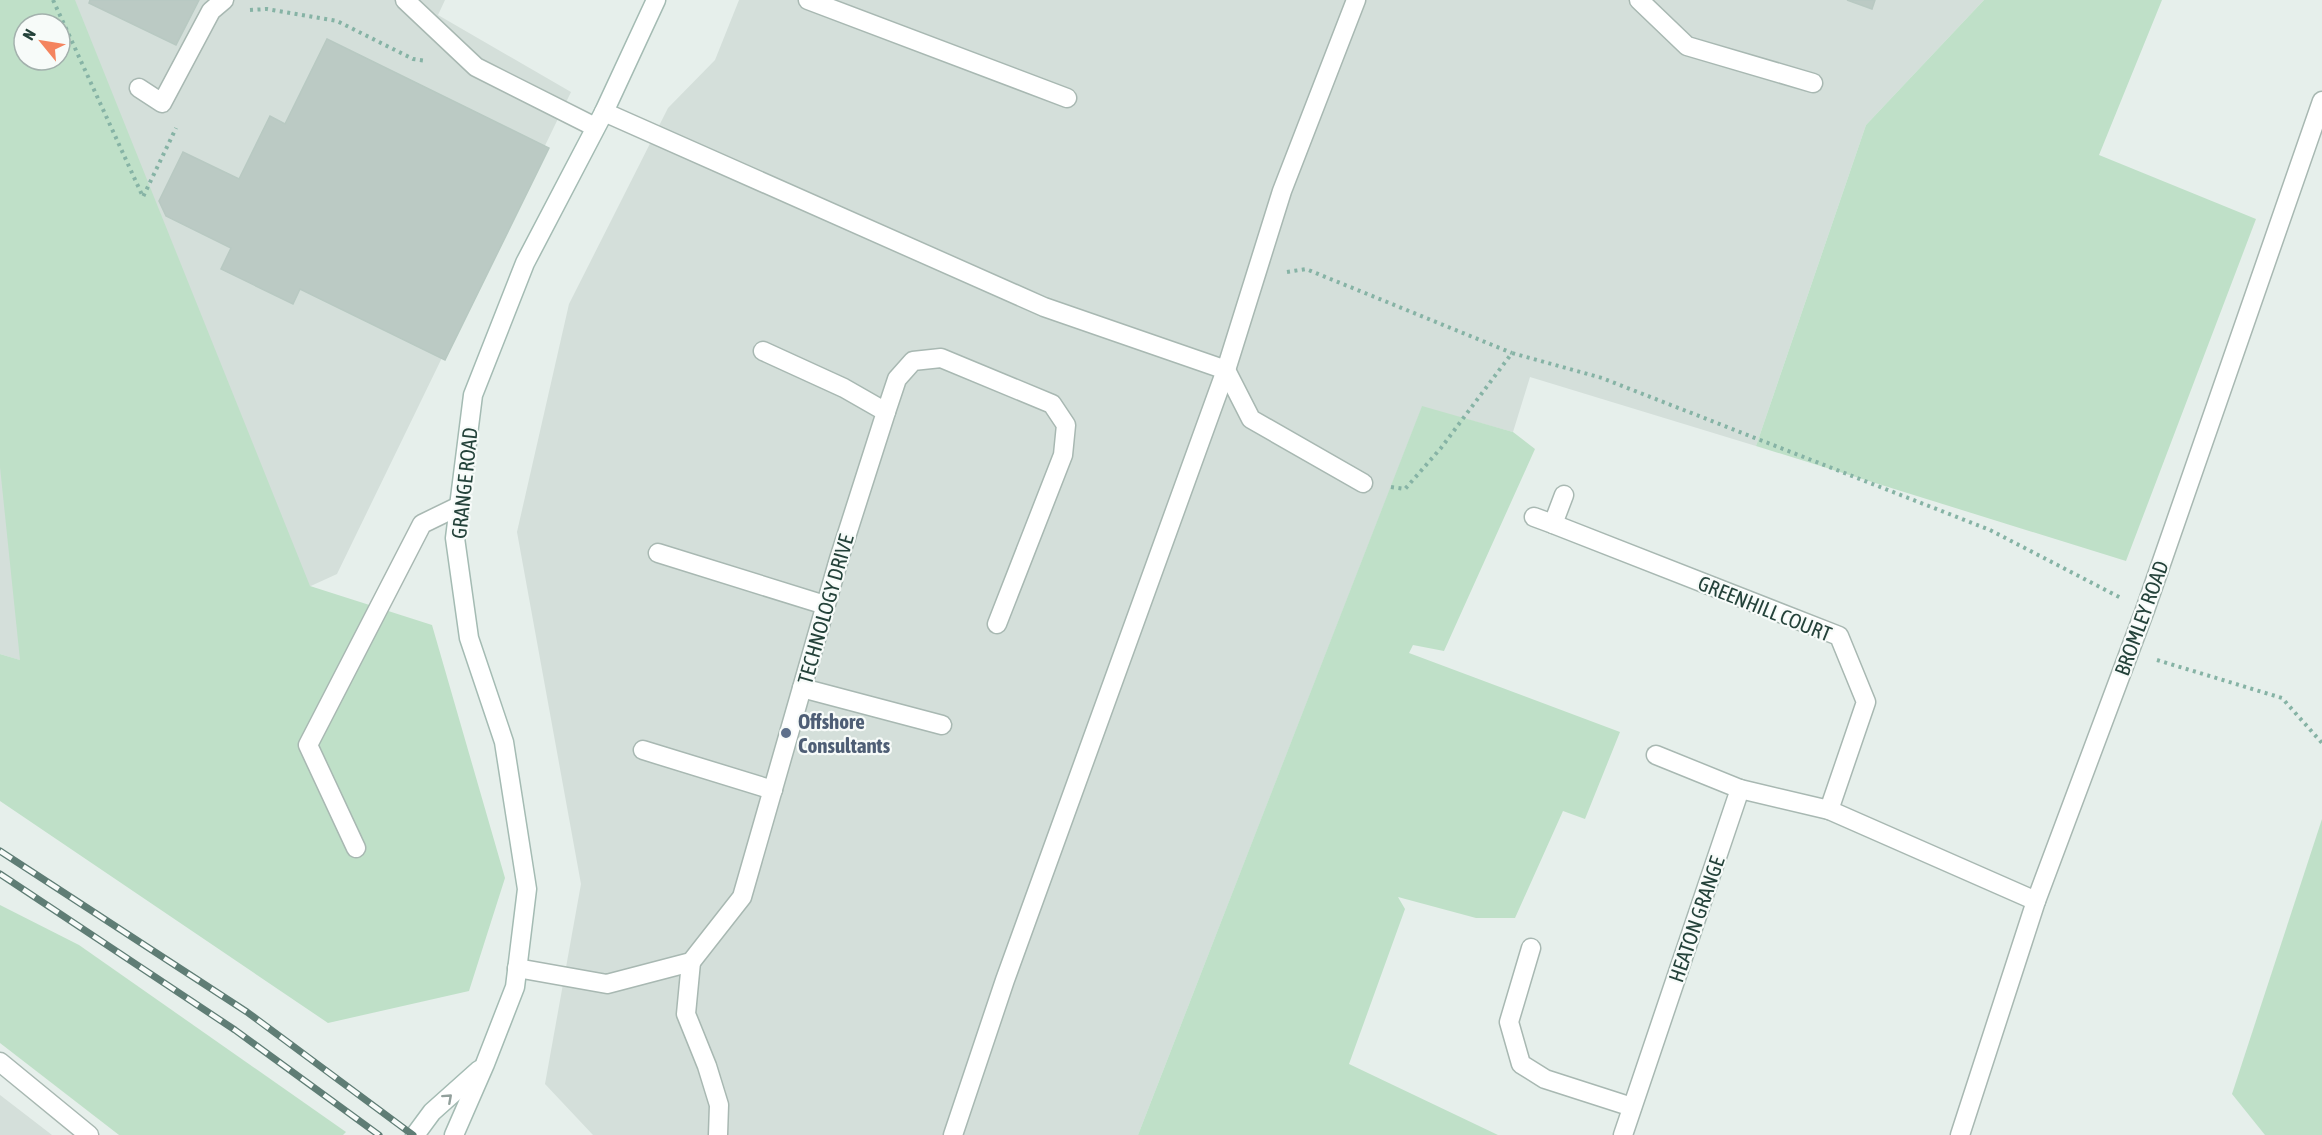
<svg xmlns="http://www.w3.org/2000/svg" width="2322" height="1135" font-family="'Asap Condensed',sans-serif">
<rect width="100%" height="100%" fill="#e6efeb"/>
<g fill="#d4dfda" fill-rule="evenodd">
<path d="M0,0H445L438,15L571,92L337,574L97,684L0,654ZM24,24H60V60H24Z"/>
<polygon points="739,0 1984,0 1866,125 1756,446 1530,377 1513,432 1422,407 1138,1135 593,1135 545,1084 581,884 517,532 569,304 668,108 715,60"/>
<polygon points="0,1095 52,1135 0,1135"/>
</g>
<g fill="#bfe0c8" fill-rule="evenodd">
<path d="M0,0H75L310,586L432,625L505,878L469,991L328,1023L0,801V654L20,660L0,467ZM24,24H60V60H24Z"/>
<polygon points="1984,0 2162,0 2099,155 2256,219 2126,561 1756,446 1866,125"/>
<polygon points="1422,406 1513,432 1535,449 1444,651 1413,645 1409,653 1620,732 1585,819 1563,811 1515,918 1476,918 1398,897 1405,909 1349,1064 1498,1135 1138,1135"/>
<polygon points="2322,819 2322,1135 2265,1135 2232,1094"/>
<polygon points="0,905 79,945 346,1132 343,1135 119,1135 0,1043"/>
</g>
<g fill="#bbcac4" stroke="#b8c9c2" stroke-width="1.5">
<polygon points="90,0 199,0 176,45 89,3"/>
<polygon points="1847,0 1875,0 1872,9"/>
<polygon points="327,39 549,148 445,360 300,289 293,304 221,269 231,248 166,216 159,201 183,152 239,179 270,116 285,124"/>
</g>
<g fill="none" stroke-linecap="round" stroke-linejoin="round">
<g stroke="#a8b8b2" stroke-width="21">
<g id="lane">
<polyline points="405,0 476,67 595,127"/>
<polyline points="808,0 1067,98"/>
<polyline points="1639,0 1687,46 1813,83"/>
<polyline points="139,88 162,103 211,11 224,0"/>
<polyline points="604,112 1044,307 1226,370 1251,419 1363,483"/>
<polyline points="886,412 897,379 913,361 941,358 1052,404 1066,425 1063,455 997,624"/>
<polyline points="658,553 825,605"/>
<polyline points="802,688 942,725"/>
<polyline points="643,750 773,790"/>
<polyline points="356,848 308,745 422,524 459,506"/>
<polyline points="1531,948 1509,1022 1521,1064 1545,1079 1632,1107"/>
<polyline points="691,962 686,1014 707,1066 719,1105 718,1135"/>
<polyline points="517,968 607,984 691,962 742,897 839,559 886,412 844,388 763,351"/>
<polyline points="953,1135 1005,980 1226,370 1282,191 1356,0"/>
</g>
</g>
<g stroke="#a8b8b2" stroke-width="21">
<g id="street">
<polyline points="1534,517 1553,524 1564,495"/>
<polyline points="1553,524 1839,636 1866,702 1829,810"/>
<polyline points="1740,789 1829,810 2036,901"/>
<polyline points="0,1062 89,1135"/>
<polyline points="1623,1135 1740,789 1656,755"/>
<polyline points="1960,1135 2036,901 2145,610 2322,101"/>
</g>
</g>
<g stroke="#a4bbb3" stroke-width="21">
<g id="secondary">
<polyline points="415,1135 432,1112 479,1070"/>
<polyline points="454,1135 485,1064 515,987 527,889 504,742 469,638 455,538 473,395 525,263 604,112 656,0"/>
</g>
</g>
<g stroke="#86b3a5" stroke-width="4" stroke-dasharray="3 4.5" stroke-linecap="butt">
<polyline points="53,0 143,197 176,128"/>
<polyline points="250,10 267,9 337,21 413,59 427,61"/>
<polyline points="1287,272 1306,269 1512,353"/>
<polyline points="1391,487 1405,489 1441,448 1512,353 1602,378 1990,530 2121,598"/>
<polyline points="2157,660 2282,698 2322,743"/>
</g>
<use href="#lane" stroke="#fff" stroke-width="18"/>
<use href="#street" stroke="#fff" stroke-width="18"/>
<use href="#secondary" stroke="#fff" stroke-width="18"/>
<g stroke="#5f7d75" stroke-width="7">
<g id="rail">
<polyline points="0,851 247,1012 413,1135"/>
<polyline points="0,874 235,1030 379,1135"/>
</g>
</g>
<use href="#rail" stroke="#f7fbf9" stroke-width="4.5" stroke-dasharray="14" stroke-linecap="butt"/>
</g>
<defs><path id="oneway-chevron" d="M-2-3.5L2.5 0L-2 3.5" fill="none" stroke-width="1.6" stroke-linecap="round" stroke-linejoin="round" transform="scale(1.5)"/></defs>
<use stroke="#92a09c" href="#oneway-chevron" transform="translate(448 1098) rotate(-42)"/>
<circle fill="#5c6f8a" stroke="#f7fbf9" stroke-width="2" cx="786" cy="733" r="6"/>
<g text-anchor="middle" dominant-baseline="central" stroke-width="4.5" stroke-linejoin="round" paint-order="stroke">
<g font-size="21" fill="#24423a" stroke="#f7fbf9">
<text transform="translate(464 483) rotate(-84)">GRANGE ROAD</text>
<text transform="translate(1765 608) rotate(22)">GREENHILL COURT</text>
<text transform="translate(825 609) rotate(-74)">TECHNOLOGY DRIVE</text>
<text transform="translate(2141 618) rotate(-70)">BROMLEY ROAD</text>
<text transform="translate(1696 919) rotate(-71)">HEATON GRANGE</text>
</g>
<g font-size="21" font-weight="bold" fill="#4e5e75" stroke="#f7fbf9" text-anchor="start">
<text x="798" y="721">Offshore<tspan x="798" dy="24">Consultants</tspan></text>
</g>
</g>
<g transform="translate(42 42) rotate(300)"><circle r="28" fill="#f7fbf9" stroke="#a3b1ad" stroke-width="1.5"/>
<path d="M0-4.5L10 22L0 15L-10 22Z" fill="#f4845f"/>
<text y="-9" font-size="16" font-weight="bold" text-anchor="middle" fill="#24423a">N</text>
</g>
</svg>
